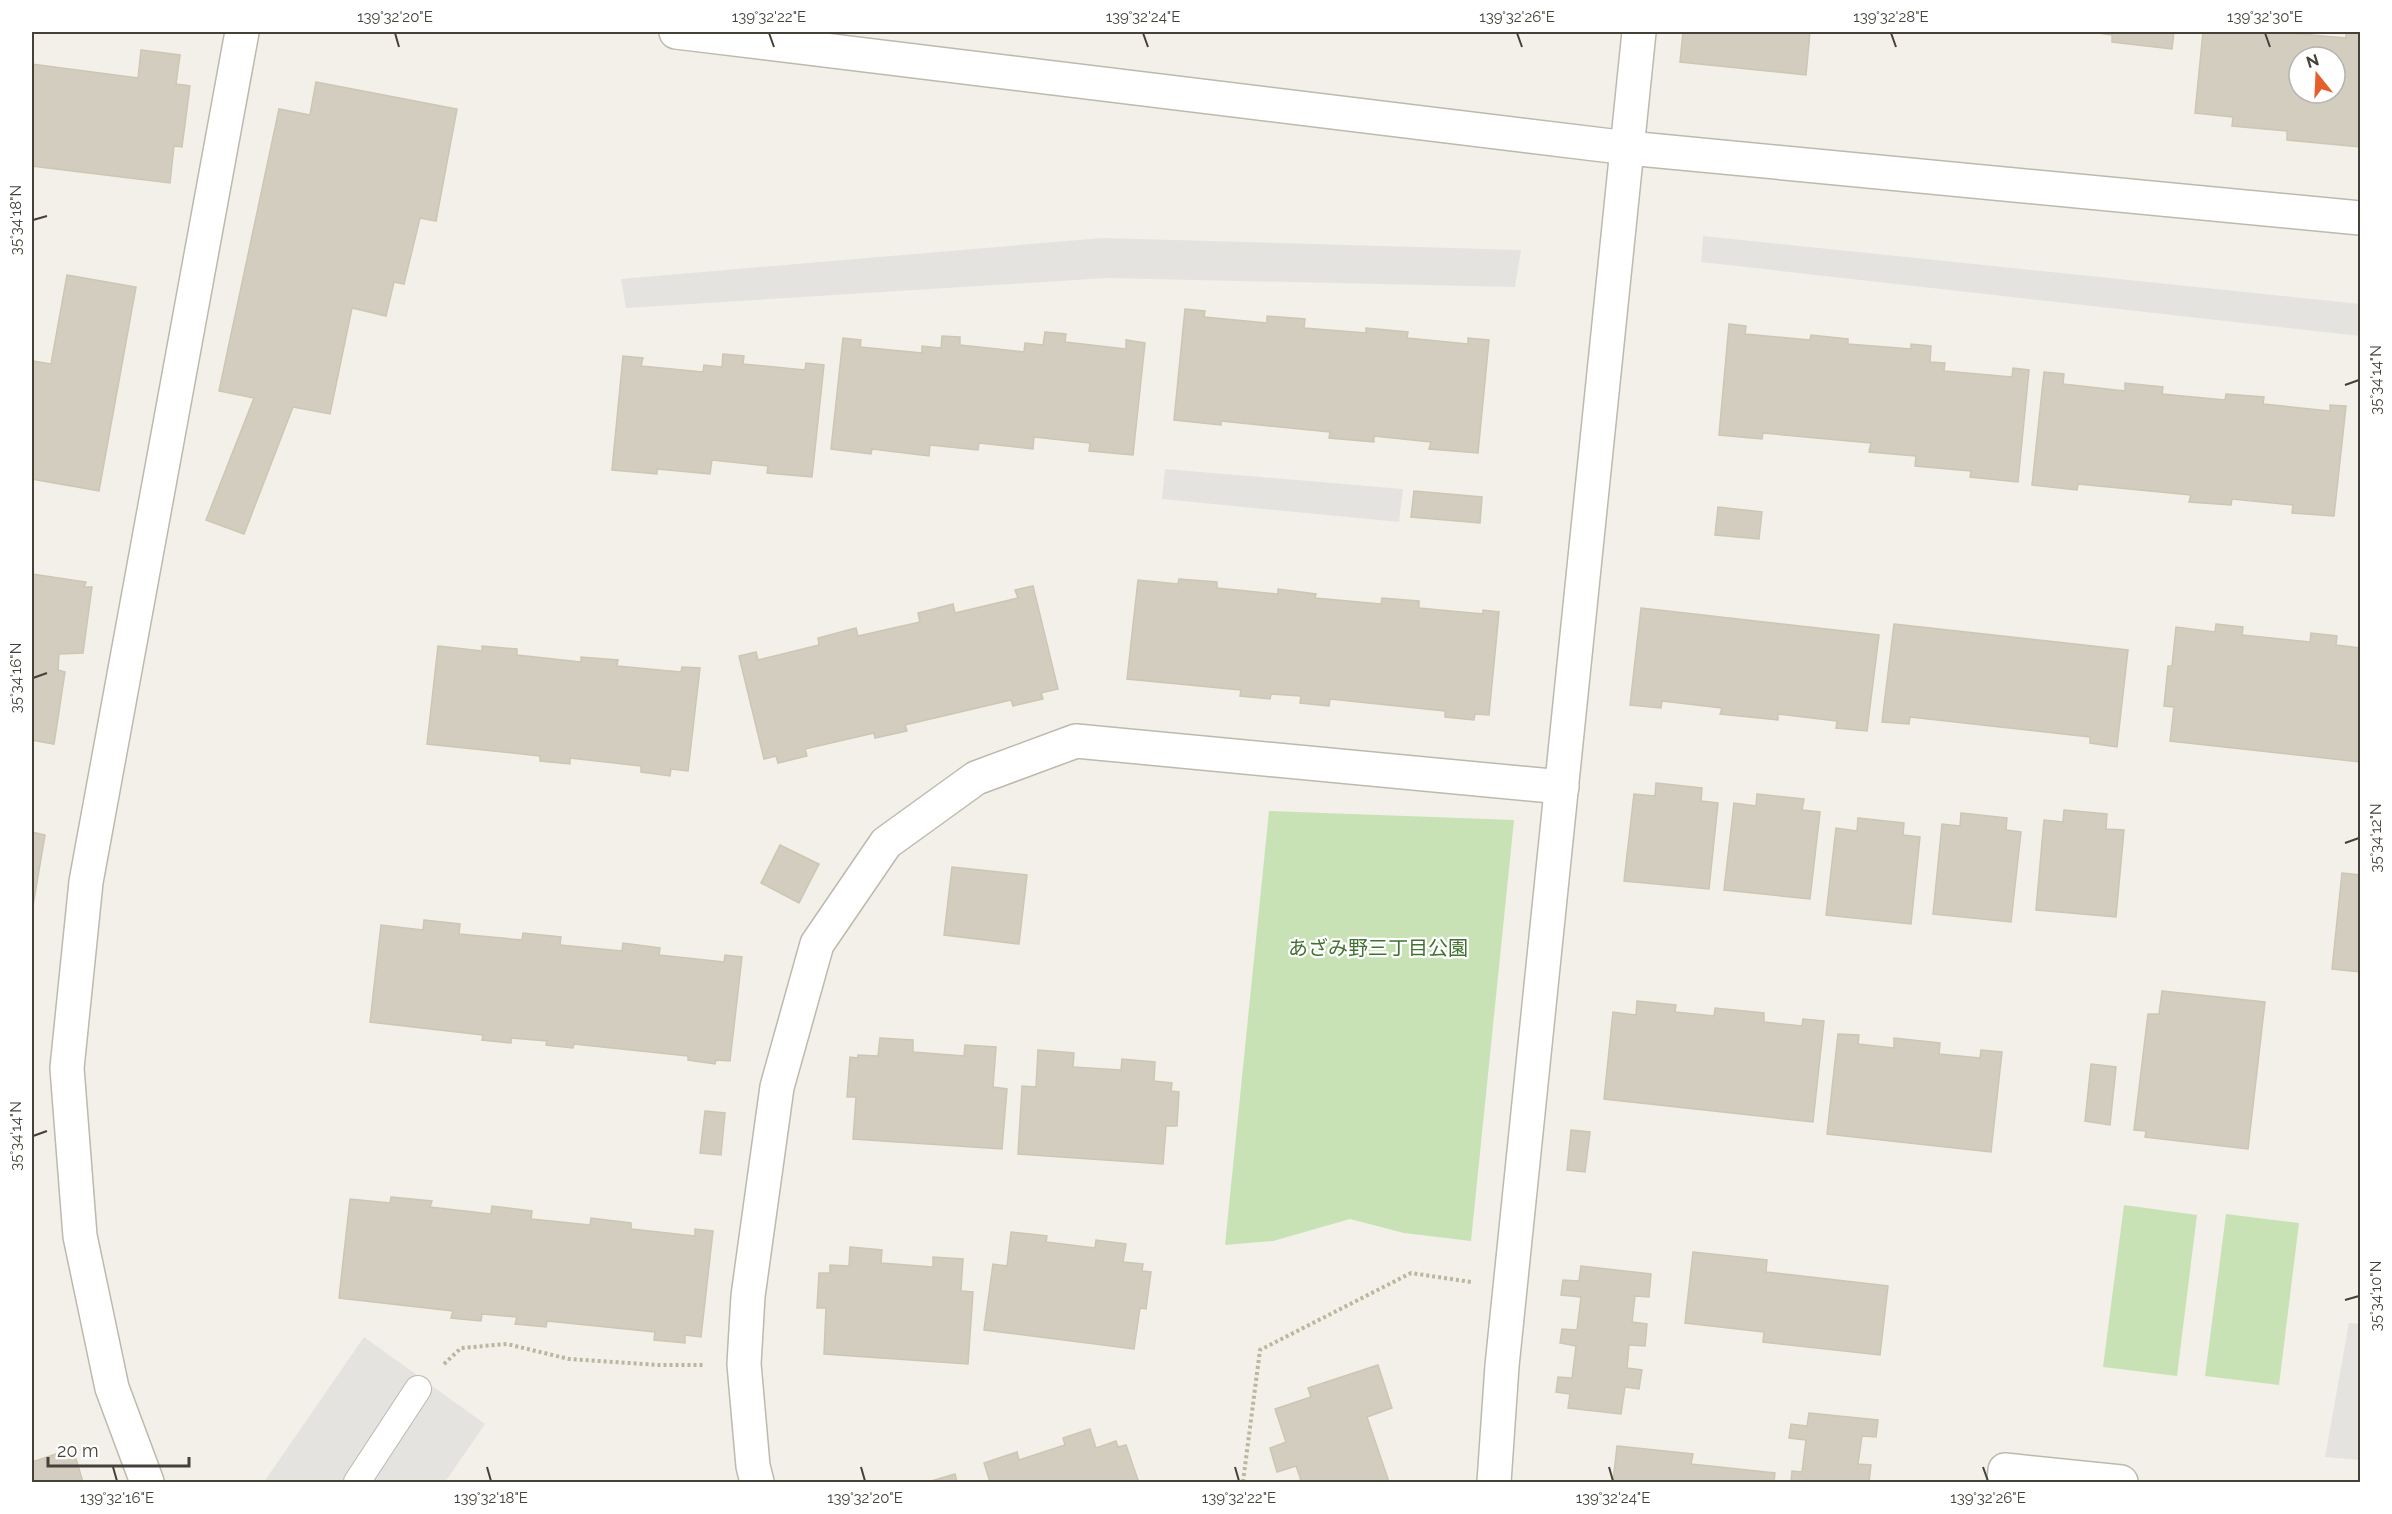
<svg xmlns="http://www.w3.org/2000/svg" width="2392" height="1514" font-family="Raleway,'Noto Sans JP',sans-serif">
<rect width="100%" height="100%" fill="#f2f0e8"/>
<g fill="#c8e2b5">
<polygon points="1269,811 1514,820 1471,1241 1404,1233 1350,1219 1273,1241 1225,1245"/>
<polygon points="2124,1205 2197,1215 2177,1376 2103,1367"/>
<polygon points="2226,1214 2299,1223 2279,1385 2205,1376"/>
</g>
<g fill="#e4e3e0">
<polygon points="1703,236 2360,304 2360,336 1701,262"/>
<polygon points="1102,238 1521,250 1515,287 1107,278 626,308 621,279"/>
<polygon points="1165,469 1403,489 1399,522 1162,499"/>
<polygon points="2349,1323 2360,1324 2360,1460 2325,1457"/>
<polygon points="364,1337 485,1424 445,1482 264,1482"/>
</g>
<g fill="#d3cdbf" stroke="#cdc6b3" stroke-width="1.5" fill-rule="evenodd">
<polygon points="1683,32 1810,32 1806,75 1680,62"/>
<polygon points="2099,32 2174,32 2172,49 2112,42 2112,35 2099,33"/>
<path d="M2203,32H2278L2346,38V32H2360V147L2287,140V131L2232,126L2233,117L2195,113ZM2299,57H2335V93H2299Z"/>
<polygon points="141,50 180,55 176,84 190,86 182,147 174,146 170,183 32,166 32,64 138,78"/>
<polygon points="316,82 457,109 436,221 420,218 404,284 394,282 386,316 352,308 330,414 293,407 244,534 206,520 254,398 219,391 279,109 310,115"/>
<polygon points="67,275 136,287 99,491 32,479 32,361 51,364"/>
<polygon points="1185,309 1205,311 1204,317 1267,323 1267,316 1305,319 1304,328 1366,333 1366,328 1408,332 1407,338 1468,344 1468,338 1489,340 1478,453 1429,449 1431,442 1374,436 1374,442 1329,438 1330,432 1221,421 1221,425 1174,420"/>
<polygon points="1729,324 1746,326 1745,334 1810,340 1811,335 1848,339 1848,344 1911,349 1911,344 1931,346 1930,362 1945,363 1944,371 2012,377 2013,368 2029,370 2018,482 1970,477 1971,471 1915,466 1916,456 1869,452 1871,443 1763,433 1762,439 1719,435"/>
<polygon points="1045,332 1066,334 1065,342 1126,349 1126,340 1145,343 1133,455 1089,451 1090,443 1034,437 1033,449 979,443 978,450 930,445 929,456 872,449 871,454 831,449 843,338 861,340 860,347 922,353 922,346 941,348 942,336 960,337 960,345 1024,352 1025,343 1043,345"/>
<polygon points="723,354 744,356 743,364 805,370 806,363 824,365 812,477 767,473 768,466 712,460 710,474 657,469 657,474 612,470 623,356 643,358 641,366 703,372 704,365 722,367"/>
<polygon points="2044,372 2064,374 2063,384 2125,391 2125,383 2163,387 2162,394 2225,400 2226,394 2264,397 2263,404 2330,411 2330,405 2346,406 2334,516 2292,513 2293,505 2232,499 2231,505 2189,502 2191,495 2078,484 2077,490 2032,485"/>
<polygon points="1414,491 1482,497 1480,523 1411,517"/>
<polygon points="1718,507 1762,512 1759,539 1715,535"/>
<polygon points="32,574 86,582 84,587 92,587 83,653 59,654 58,670 65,672 54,744 32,740"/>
<polygon points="1179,579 1217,582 1217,588 1278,594 1278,589 1316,594 1315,598 1381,604 1382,598 1419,601 1419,608 1483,614 1483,610 1499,612 1489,715 1475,714 1474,720 1445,717 1445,711 1330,699 1329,706 1300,703 1301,696 1271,694 1270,699 1240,696 1241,690 1127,679 1138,580 1178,584"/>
<polygon points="1033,586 1058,689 1041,693 1043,699 1013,706 1011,700 905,725 907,731 875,738 874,733 805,749 807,756 778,763 776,756 764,759 739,656 756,652 758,660 819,645 818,638 856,628 858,636 920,622 918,613 953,604 955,613 1018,598 1015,590"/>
<polygon points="1641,608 1879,635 1867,731 1836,728 1837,721 1778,714 1778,720 1720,714 1722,708 1662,701 1661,708 1630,705"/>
<polygon points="1894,624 2128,650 2117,747 2090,743 2090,737 1910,717 1909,724 1882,722"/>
<polygon points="2216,624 2243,627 2242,635 2310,642 2311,633 2337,636 2336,645 2360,648 2360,762 2170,741 2174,707 2164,706 2168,666 2172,666 2176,627 2215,632"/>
<polygon points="438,646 482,651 482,646 517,649 517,655 581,662 581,657 618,660 617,666 681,672 682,667 700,668 688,771 671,769 670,776 641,772 641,766 570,758 570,764 540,761 540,756 427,744"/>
<polygon points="1656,783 1702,788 1701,801 1718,803 1709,889 1624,881 1634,794 1655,796"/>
<polygon points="1757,794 1804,799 1802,810 1820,812 1810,899 1724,890 1734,803 1756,806"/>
<polygon points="2064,810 2107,814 2106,829 2124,830 2116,917 2036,910 2044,820 2063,822"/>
<polygon points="1961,813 2007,818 2006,830 2021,832 2011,922 1933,914 1942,824 1960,826"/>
<polygon points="1858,818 1904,823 1903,835 1920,837 1911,924 1826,915 1836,828 1857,831"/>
<polygon points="32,832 45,835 32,912"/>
<polygon points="780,845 819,864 799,903 761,883"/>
<polygon points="952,867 1027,875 1019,944 944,935"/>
<polygon points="2342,873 2360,875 2360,972 2332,969"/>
<polygon points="424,920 460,924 459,934 522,940 523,933 561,937 560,945 622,951 623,943 660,948 659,955 724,962 725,955 742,957 730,1061 716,1060 715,1064 688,1060 688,1056 574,1044 573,1048 546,1045 547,1041 511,1038 511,1043 482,1040 483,1035 370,1022 381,925 423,930"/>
<polygon points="2162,991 2265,1002 2248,1149 2145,1137 2146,1131 2134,1130 2148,1014 2159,1014"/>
<polygon points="1637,1001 1676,1005 1675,1012 1714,1016 1715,1008 1764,1013 1764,1022 1802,1026 1803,1019 1824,1021 1813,1122 1604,1099 1613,1012 1636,1015"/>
<polygon points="1838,1034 1859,1035 1858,1044 1894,1048 1894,1038 1940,1043 1939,1054 1980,1058 1981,1050 2002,1052 1991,1152 1827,1134"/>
<polygon points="880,1038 913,1040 913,1052 964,1056 965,1045 996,1047 993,1087 1007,1089 1002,1149 853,1139 856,1097 847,1097 850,1057 858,1058 858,1055 878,1056"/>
<polygon points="1038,1050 1074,1053 1073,1067 1121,1070 1122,1059 1155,1062 1154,1081 1172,1083 1171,1091 1179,1092 1177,1126 1166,1126 1163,1164 1018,1154 1022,1086 1036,1087"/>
<polygon points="2091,1064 2116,1067 2110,1125 2085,1121"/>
<polygon points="705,1111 725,1113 721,1155 700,1153"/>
<polygon points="1571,1130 1590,1132 1585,1172 1567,1170"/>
<polygon points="391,1197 432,1201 430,1207 491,1214 492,1206 532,1211 531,1219 590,1225 591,1218 631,1223 631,1229 695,1236 695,1229 713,1231 701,1337 685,1335 685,1343 654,1340 655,1332 547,1321 546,1327 515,1324 517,1317 482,1314 481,1321 451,1318 453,1311 339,1298 350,1199 390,1203"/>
<polygon points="1011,1232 1047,1236 1046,1242 1095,1248 1096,1240 1126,1244 1123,1262 1143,1264 1142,1271 1151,1272 1146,1309 1140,1308 1134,1349 984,1330 993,1264 1007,1266"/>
<polygon points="850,1247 882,1250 881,1263 933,1267 933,1257 963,1259 961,1291 973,1292 968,1364 824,1354 826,1308 817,1308 819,1273 830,1273 830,1265 849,1266"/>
<polygon points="1693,1252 1767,1260 1766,1272 1888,1286 1880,1355 1763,1342 1764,1332 1685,1323"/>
<polygon points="1581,1266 1651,1274 1649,1297 1635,1296 1632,1322 1647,1324 1645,1346 1629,1345 1627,1368 1642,1370 1639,1389 1625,1387 1621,1414 1568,1408 1570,1394 1556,1392 1558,1377 1572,1378 1576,1346 1560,1343 1562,1329 1577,1330 1581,1297 1561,1295 1563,1280 1579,1281"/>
<polygon points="1378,1365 1392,1408 1367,1417 1389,1482 1294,1482 1301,1480 1296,1466 1277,1472 1270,1448 1286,1442 1275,1409 1311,1397 1308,1388"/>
<polygon points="1809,1413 1878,1420 1876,1437 1862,1436 1858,1464 1871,1465 1869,1482 1791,1482 1792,1471 1802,1472 1806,1440 1789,1438 1791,1424 1807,1426"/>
<polygon points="1090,1429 1096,1448 1116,1441 1118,1447 1126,1445 1138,1480 1131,1482 990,1482 984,1463 1017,1452 1019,1460 1065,1445 1063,1438"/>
<polygon points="1617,1446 1693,1454 1691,1464 1775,1473 1774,1482 1613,1482"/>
<polygon points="62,1452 63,1456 67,1455 68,1458 76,1459 83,1482 32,1482 32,1462"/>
<polygon points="955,1474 957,1482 928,1482"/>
</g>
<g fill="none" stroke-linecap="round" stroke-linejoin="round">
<g stroke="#bdb9ac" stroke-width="28">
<polyline id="service" points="357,1482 418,1389"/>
</g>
<g stroke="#bdb9ac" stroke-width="36">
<g id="minor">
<polyline points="757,1482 753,1466 744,1364 748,1296 777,1087 817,944 886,843 976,778 1076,741 1562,787"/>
<polyline points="1494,1482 1502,1366 1639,32"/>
<polyline points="2004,1482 2005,1470 2121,1482"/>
</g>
</g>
<g stroke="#bdb9ac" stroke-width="36">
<g id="tertiary">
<polyline points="676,32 1628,148 2360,218"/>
<polyline points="147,1482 112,1388 80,1236 67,1068 86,882 242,32"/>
</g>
</g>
<g stroke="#bdb69f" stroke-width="4" stroke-dasharray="3 3" stroke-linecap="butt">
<polyline points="444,1364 461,1348 507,1344 569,1359 659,1365 704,1365"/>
<polyline points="1243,1482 1260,1350 1411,1273 1471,1282"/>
</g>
<use href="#service" stroke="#fff" stroke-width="26"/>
<use href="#minor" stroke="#fff" stroke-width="33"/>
<use href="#tertiary" stroke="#fff" stroke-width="33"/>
</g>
<path fill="none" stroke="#454138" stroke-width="2" d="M395,33L399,47M769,33L774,47M1143,33L1148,47M1517,33L1522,47M1891,33L1896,47M2265,33L2270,47M33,220L47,216M2345,385L2359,380M33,678L47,673M2345,843L2359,838M33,1136L47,1131M2345,1300L2359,1296M113,1467L117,1481M487,1467L491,1481M861,1467L865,1481M1235,1467L1239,1481M1609,1467L1613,1481M1983,1467L1988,1481"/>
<g text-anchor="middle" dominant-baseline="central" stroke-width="4.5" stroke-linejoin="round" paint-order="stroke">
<g font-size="20" fill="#417131" stroke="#fff">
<text x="1378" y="948">あざみ野三丁目公園</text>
</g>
</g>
<rect width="2392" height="1514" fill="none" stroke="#ffffff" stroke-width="66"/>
<g transform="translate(2317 75) rotate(342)"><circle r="28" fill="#ffffff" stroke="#b5b3af" stroke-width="1.5"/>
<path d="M0-4.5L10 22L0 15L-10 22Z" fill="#e3602e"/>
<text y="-9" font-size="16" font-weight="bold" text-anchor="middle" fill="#454138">N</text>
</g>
<path d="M48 1457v9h141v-9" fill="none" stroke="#454138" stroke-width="3"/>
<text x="57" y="1457" font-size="18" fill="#454138" stroke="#ffffff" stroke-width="4.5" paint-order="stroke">20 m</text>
<rect x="33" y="33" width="2326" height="1448" fill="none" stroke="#454138" stroke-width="2"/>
<g font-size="15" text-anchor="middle" fill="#454138">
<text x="395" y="22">139°32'20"E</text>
<text x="769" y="22">139°32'22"E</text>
<text x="1143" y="22">139°32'24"E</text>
<text x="1517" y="22">139°32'26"E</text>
<text x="1891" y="22">139°32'28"E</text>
<text x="2265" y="22">139°32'30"E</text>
<text transform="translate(16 220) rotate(-90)" y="5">35°34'18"N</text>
<text transform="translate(2376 380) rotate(-90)" y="5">35°34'14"N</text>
<text transform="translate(16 678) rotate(-90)" y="5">35°34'16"N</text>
<text transform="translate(2376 838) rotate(-90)" y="5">35°34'12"N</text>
<text transform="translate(16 1136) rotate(-90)" y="5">35°34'14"N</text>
<text transform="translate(2376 1296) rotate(-90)" y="5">35°34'10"N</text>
<text x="117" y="1503">139°32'16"E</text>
<text x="491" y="1503">139°32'18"E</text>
<text x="865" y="1503">139°32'20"E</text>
<text x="1239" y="1503">139°32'22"E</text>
<text x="1613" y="1503">139°32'24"E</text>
<text x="1988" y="1503">139°32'26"E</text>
</g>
</svg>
